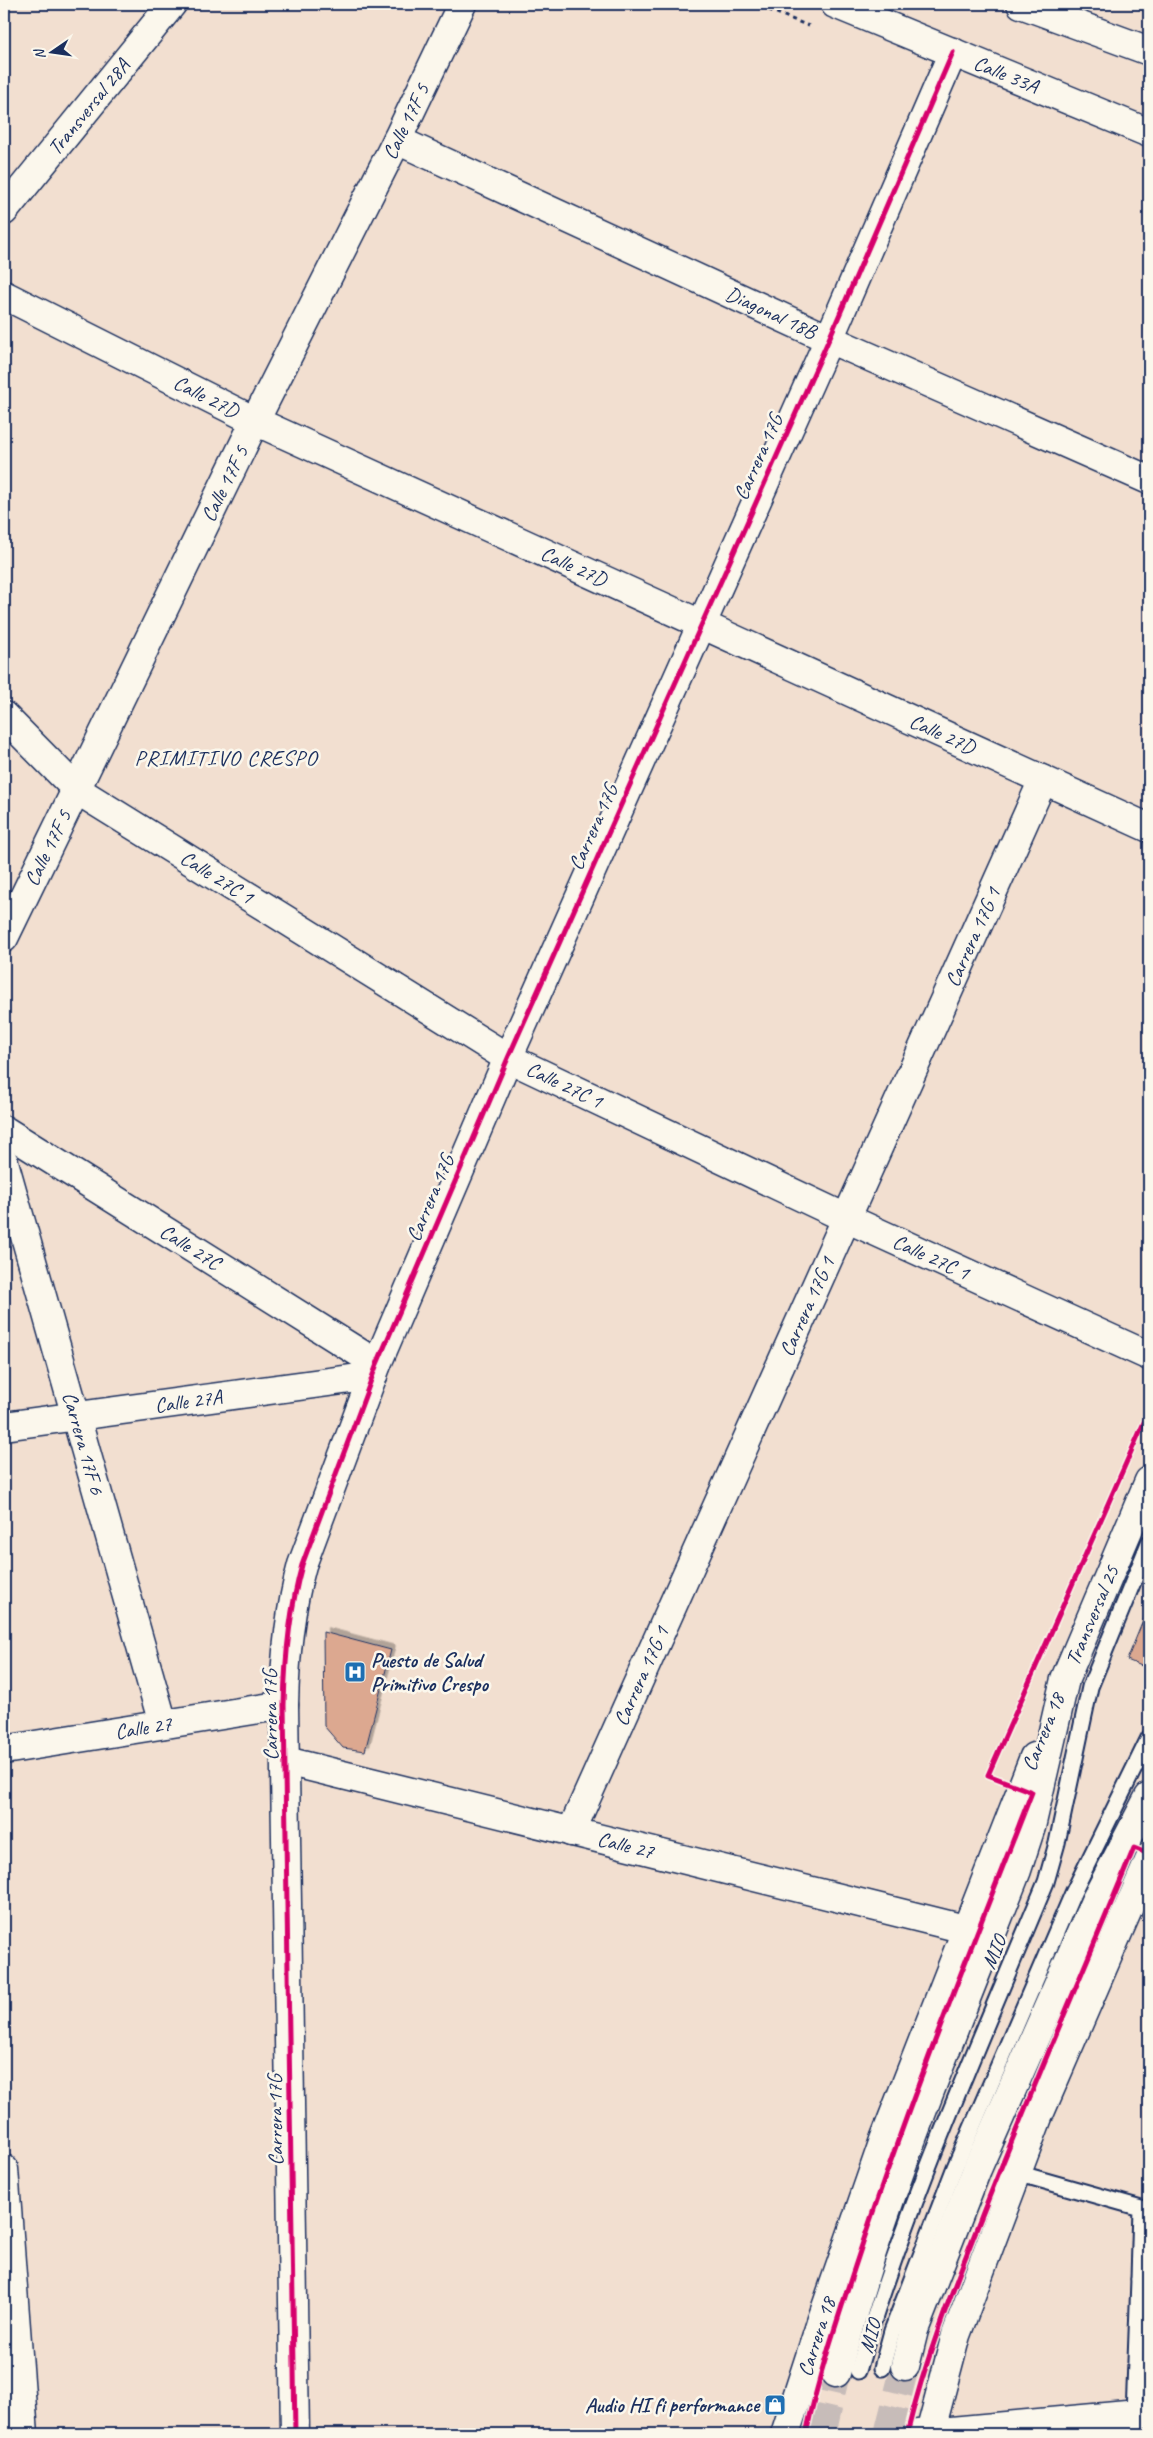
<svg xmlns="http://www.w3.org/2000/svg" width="1153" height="2438" font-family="Caveat,sans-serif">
<defs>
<filter id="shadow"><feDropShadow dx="4.5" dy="-4.5" stdDeviation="0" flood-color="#0004"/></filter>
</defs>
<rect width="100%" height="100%" fill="#f2dfd0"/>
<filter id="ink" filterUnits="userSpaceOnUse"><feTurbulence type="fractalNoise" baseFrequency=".02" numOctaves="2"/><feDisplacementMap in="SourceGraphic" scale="10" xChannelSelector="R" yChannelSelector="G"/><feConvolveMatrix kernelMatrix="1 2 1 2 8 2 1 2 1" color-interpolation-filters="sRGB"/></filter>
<g filter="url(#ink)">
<g fill="#dca890" stroke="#1b2f5e" filter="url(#shadow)">
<polygon points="1149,1606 1149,1669 1127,1660"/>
<polygon points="323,1632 391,1650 365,1751 343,1748 324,1726"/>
</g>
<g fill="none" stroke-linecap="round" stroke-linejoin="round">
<g stroke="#c7bcb9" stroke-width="28" stroke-dasharray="28 14" stroke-linecap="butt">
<polyline points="822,2434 836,2373"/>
<polyline points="888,2434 905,2366"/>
</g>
<g stroke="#1b2f5e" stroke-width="19">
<g id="lane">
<polyline points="1017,2173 1141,2208 1139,2279"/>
<polyline points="882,2368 892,2331 955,2167 1073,1893 1149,1738"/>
<path d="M858,2371C907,2203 979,2043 1046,1882L1057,1843L1090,1687L1149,1543"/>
<polyline points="1134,2415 1139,2279 1148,2279"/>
</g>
</g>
<g stroke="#1b2f5e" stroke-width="31">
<g id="street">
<path id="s1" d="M397,140L829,339L1149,480"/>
<path id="s2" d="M4,211L172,4"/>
<path id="s3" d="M4,295L255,421L1149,828"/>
<path id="s4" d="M4,716L77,790L508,1058L846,1218L1149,1356"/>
<path id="s5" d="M4,938L255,421L397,140L462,4"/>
<path id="s6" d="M4,1130L377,1364"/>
<path id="s7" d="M4,1162L163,1724"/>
<path id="s8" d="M4,1426L373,1376"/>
<path id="s9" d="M4,1750L284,1705"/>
<path id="s10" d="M286,1761L965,1929"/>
<path id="s11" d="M571,1832L1043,780"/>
<polyline points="4,2169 24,2434"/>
<path d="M295,2434L284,1705C285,1657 289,1612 302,1565L377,1364L508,1058L829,339L953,52"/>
</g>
</g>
<g stroke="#1b2f5e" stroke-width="31">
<g id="secondary">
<path id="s12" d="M835,4L1149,133"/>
<polyline points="1021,4 1149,51"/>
<polyline points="905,2366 914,2330 977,2169 1095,1901 1149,1797"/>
<path id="s13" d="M836,2373C882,2200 952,2035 1017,1870L1031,1827L1065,1679L1149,1481"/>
<polyline points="930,2433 956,2335 1038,2117 1149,1861"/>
<path id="s14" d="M785,2434L822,2319L884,2140L1034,1757"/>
</g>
</g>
<g stroke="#1b2f5e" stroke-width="31">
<polyline id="primary" points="918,2434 1149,2413"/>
</g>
<polyline stroke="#1b2f5e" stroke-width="3" stroke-dasharray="4 4" stroke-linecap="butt" points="754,4 809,26"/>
<use href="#lane" stroke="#fbf7ec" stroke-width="15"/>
<use href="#street" stroke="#fbf7ec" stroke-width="28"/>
<use href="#secondary" stroke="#fbf7ec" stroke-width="28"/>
<use href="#primary" stroke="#fbf7ec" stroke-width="28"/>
<g stroke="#fbf7ec" stroke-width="8">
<g id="cycleway">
<path d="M295,2434L284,1705C285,1657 289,1612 302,1565L377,1364L508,1058L829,339L953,52"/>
<path d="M806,2434C820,2369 842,2306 863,2242C913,2090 974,1941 1032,1792L988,1775L1149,1411"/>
<path d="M907,2434C926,2355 956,2281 986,2205C1033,2086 1085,1967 1134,1848L1149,1854"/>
</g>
</g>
<use href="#cycleway" stroke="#d6006c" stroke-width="5"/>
</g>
</g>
<defs>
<g id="hospital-square" transform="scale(1.125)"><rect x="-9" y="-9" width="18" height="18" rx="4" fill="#1f6fb2" stroke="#fbf7ec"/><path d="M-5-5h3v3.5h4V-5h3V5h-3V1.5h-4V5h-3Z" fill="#fff"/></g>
<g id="shop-square" transform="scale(1.125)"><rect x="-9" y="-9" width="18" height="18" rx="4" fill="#1f6fb2" stroke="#fbf7ec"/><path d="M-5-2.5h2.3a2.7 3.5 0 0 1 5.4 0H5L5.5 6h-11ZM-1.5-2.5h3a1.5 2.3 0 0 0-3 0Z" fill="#fff"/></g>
</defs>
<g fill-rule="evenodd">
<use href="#hospital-square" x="355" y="1672"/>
<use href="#shop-square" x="775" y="2405"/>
</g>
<g text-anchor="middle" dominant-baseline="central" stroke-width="5" stroke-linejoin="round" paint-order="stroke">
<g font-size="21" fill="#1b2f5e" stroke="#fbf7ec">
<text stroke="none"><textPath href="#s12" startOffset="185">Calle 33A</textPath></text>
<text stroke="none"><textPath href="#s2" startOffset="134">Transversal 28A</textPath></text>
<text stroke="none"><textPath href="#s5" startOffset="910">Calle 17F 5</textPath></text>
<text stroke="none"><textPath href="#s1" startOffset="412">Diagonal 18B</textPath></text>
<text stroke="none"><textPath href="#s3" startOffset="226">Calle 27D</textPath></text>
<text transform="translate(758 457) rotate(-66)">Carrera 17G</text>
<text stroke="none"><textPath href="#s5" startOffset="505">Calle 17F 5</textPath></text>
<text stroke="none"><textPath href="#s3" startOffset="631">Calle 27D</textPath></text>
<text stroke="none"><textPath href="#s3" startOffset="1036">Calle 27D</textPath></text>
<text transform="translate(593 827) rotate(-66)">Carrera 17G</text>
<text stroke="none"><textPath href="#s5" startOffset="100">Calle 17F 5</textPath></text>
<text stroke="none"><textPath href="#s4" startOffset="269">Calle 27C 1</textPath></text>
<text stroke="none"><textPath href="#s11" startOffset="981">Carrera 17G 1</textPath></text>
<text stroke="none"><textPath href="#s4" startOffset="674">Calle 27C 1</textPath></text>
<text transform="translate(430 1198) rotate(-67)">Carrera 17G</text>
<text stroke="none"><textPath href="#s6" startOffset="220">Calle 27C</textPath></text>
<text stroke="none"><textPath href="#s4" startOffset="1079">Calle 27C 1</textPath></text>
<text stroke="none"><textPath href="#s11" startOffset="576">Carrera 17G 1</textPath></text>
<text stroke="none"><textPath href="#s8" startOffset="186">Calle 27A</textPath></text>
<text stroke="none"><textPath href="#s7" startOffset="292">Carrera 17F 6</textPath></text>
<text stroke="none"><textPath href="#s13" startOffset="801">Transversal 25</textPath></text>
<text stroke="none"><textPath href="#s11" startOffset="171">Carrera 17G 1</textPath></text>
<text transform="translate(270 1715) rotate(-91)">Carrera 17G</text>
<text stroke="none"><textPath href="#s9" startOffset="141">Calle 27</textPath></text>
<text transform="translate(1043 1732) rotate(-68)">Carrera 18</text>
<text stroke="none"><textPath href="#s10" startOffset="350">Calle 27</textPath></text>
<text transform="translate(994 1952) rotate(-67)">MIO</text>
<text transform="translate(275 2120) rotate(-91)">Carrera 17G</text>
<text stroke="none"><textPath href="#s14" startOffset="102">Carrera 18</textPath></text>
<text transform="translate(870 2336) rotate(-73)">MIO</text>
</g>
<g font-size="21" font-weight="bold" fill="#1b2f5e" stroke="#fbf7ec" text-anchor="start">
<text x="371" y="1660">Puesto de Salud<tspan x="371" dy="24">Primitivo Crespo</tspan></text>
<text x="759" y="2405" text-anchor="end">Audio HI fi performance</text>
</g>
<g font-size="22" letter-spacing="1" fill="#1b2f5e" stroke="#fbf7ec">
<text x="226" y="758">PRIMITIVO CRESPO</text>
</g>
</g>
<rect width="1153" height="2438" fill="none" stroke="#fbf7ec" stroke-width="20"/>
<rect x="10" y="10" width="1133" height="2418" fill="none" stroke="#1b2f5e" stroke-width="2" filter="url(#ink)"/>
<g transform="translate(52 52) rotate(257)" stroke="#fbf7ec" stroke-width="4" paint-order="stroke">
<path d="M0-4L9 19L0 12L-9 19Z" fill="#1b2f5e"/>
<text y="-8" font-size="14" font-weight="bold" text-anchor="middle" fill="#1b2f5e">N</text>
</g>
</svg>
